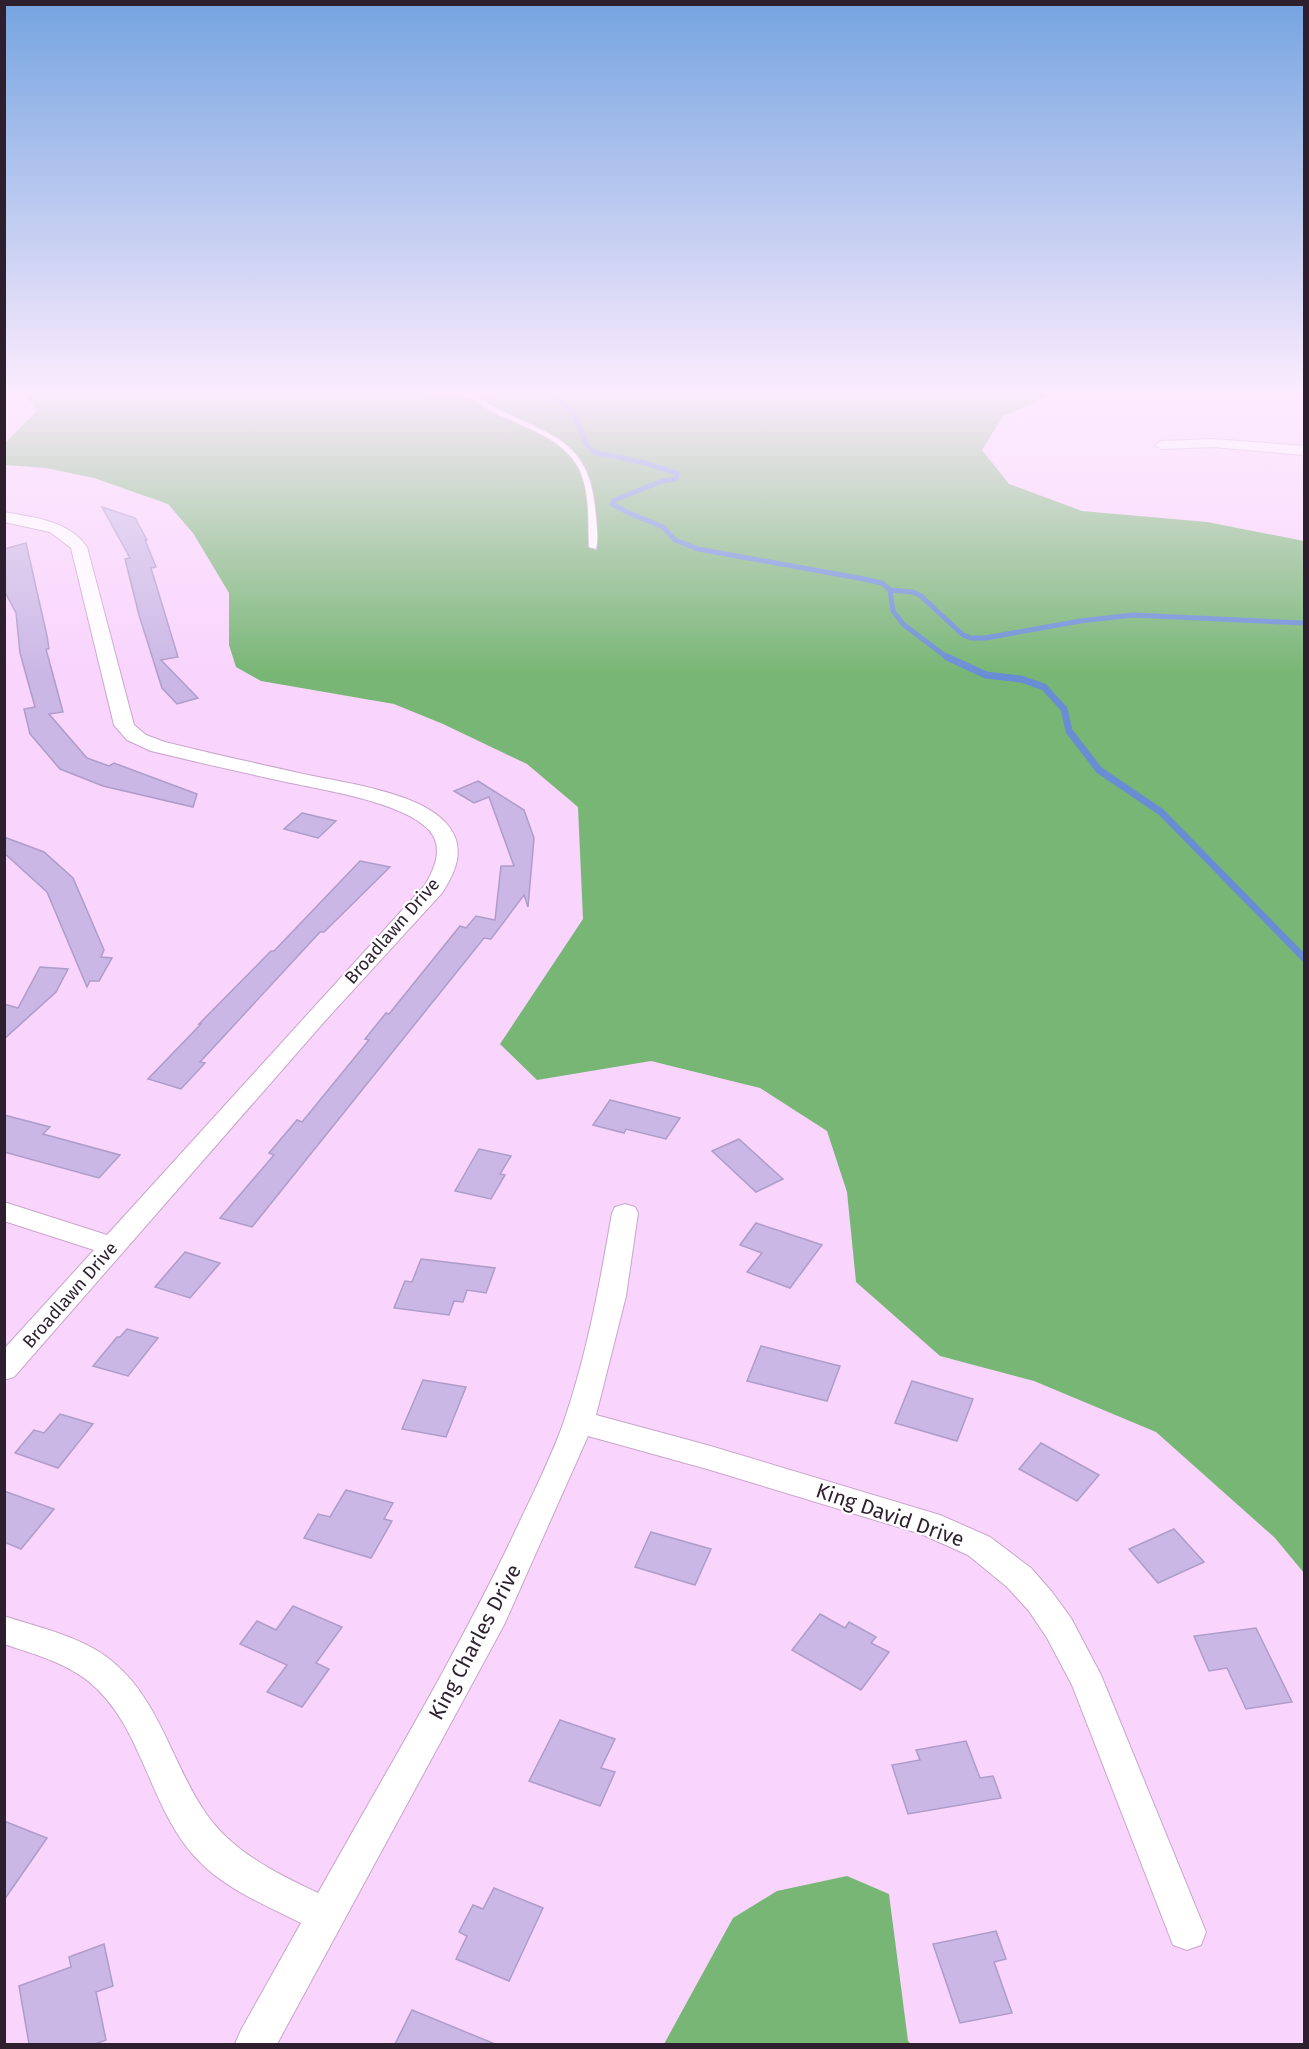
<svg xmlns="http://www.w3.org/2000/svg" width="1309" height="2049" font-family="'Fira Sans',sans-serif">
<rect width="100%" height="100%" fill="#f9d4fd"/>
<g fill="#77b674">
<polygon points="15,389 403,389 439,397 493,397 506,389 1065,389 1003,416 982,450 1009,484 1082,511 1207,522 1304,541 1304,1573 1275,1538 1156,1432 1034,1381 940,1356 856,1282 847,1192 827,1131 760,1088 651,1061 537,1080 500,1044 583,919 578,807 527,764 443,724 394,704 261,681 236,667 229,645 229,593 193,533 168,504 94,478 46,468 5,465 5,443 37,411 22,390"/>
<polygon points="847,1876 889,1894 908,2041 911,2044 664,2044 733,1918 777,1891"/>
</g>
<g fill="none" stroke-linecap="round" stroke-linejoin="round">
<g stroke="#698dd4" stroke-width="5">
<polyline points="545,389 573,411 586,443 593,452 645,463 677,473 676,479 662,481 615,500 612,504 629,513 663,527 675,540 698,549 864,579 882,583 890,590 913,592 921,596 963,635 971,638 985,638 1080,621 1133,615 1304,623"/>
<polyline points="890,590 893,611 903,624 949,659"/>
</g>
<polyline stroke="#698dd4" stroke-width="7" points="947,657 986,675 1021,679 1044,687 1064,709 1069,731 1099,770 1161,812 1304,958"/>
</g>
<g fill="#cab7e5" stroke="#ae9cc9" stroke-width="1.5">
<polygon points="102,507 135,518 147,540 145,540 156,567 151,568 178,657 161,660 198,698 177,704 162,688 139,615 125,559 130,558"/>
<polygon points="26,543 47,636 49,649 46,649 63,712 49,714 87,758 109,766 114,763 197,794 193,807 103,786 60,769 30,734 24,709 35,707 20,653 16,613 4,590 4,549"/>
<polygon points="478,781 524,810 534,838 528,907 524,895 491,939 484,938 252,1227 220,1218 274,1155 269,1153 297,1120 302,1122 369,1040 365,1039 386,1013 389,1014 460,926 466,928 476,916 495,920 501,866 514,866 489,797 474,803 454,791"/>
<polygon points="302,813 336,821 318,838 284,829"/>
<polygon points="4,837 44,852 73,878 104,950 101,957 112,958 99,981 90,981 87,987 47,892 4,853"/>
<polygon points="360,861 390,867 324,932 320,932 200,1062 205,1063 181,1089 148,1079 201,1024 199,1024 271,951 274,951"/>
<polygon points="40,967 68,969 56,992 4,1039 4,1004 18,1008"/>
<polygon points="610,1100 680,1118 666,1139 626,1129 624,1133 593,1125"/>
<polygon points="4,1115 50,1127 43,1134 120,1155 99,1178 4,1152"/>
<polygon points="739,1139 783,1179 756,1192 712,1151"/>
<polygon points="479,1149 511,1156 500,1174 505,1175 491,1199 455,1191"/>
<polygon points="756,1223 822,1245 790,1288 747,1272 762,1253 740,1245"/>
<polygon points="185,1252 220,1263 190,1298 155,1287"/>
<polygon points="421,1259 495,1268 486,1293 467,1290 463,1302 454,1301 449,1315 394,1308 405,1281 412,1282"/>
<polygon points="127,1329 158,1338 128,1376 93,1366 117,1337 120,1337"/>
<polygon points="761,1346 840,1366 827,1401 747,1381"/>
<polygon points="423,1380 466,1387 446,1437 402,1429"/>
<polygon points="912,1381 973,1399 957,1441 895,1423"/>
<polygon points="60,1414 93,1424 58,1468 15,1453 34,1430 44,1433"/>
<polygon points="1041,1443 1099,1475 1077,1501 1019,1469"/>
<polygon points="346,1490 393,1503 384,1519 392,1521 371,1558 304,1538 318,1514 330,1517"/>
<polygon points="4,1491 54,1509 21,1549 4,1542"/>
<polygon points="1174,1529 1204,1562 1158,1583 1129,1549"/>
<polygon points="651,1532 711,1549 695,1585 635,1567"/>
<polygon points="293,1606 342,1627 316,1663 329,1669 302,1707 267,1692 287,1665 240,1644 257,1621 276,1630"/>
<polygon points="820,1614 845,1628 849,1622 876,1637 871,1643 889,1652 861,1690 792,1650"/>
<polygon points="1256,1628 1292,1702 1246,1709 1227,1668 1209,1671 1194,1636"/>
<polygon points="560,1720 615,1739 601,1768 615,1772 600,1806 529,1781"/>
<polygon points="966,1741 980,1778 993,1776 1001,1798 908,1814 892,1765 920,1760 916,1750"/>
<polygon points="4,1821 47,1838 4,1900"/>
<polygon points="494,1888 543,1908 509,1981 456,1959 467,1936 459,1932 473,1905 483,1909"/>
<polygon points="996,1931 1006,1959 994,1962 1012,2013 960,2023 933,1944"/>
<polygon points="104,1944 113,1986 96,1992 106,2040 95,2044 29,2044 19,1986 71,1967 69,1957"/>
<polygon points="412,2010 495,2044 395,2044"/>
</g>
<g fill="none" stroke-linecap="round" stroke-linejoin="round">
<g stroke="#c9a5cc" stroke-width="2">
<path id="service" d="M464,391H468C478,396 486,403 496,408C548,435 589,439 595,508C596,520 599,537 596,549L589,547C588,523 590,496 581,473C567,438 522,427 491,411C481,406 473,399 464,393Z"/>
</g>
<g stroke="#c9a5cc" stroke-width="2">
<g id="minor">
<polygon points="455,389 471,389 473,392 466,396"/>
<polygon points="1213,439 1304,446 1304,455 1213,447 1162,449 1155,445 1162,441"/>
<path d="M4,512C35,518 68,520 87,547L134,725L146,735L165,742C212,754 260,764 308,775C347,783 418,793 445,822C467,845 457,870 442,893L324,1022L14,1377L4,1380V1349L94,1250L4,1221V1202L107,1235L425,885C435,868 444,847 429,830C403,802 323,790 286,782C241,772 196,762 151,751L127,740L114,725L71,548L50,532L4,522Z"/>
<path d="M625,1204L635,1207L638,1213L626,1296L596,1415L707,1445L940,1515L990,1537L1031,1568L1052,1592L1071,1618L1101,1675L1206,1932L1201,1945L1187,1950L1173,1945L1072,1685L1047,1638L1029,1611L1007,1587L968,1555L921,1534L707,1469L588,1436L504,1625L277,2044H235L241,2030L301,1923C265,1905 225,1889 197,1859C148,1808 144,1726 88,1681C64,1662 33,1654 4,1644V1616C40,1628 84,1637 113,1662C160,1701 172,1764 205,1812C232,1852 276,1873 318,1893C384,1775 454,1659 512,1538C530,1499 550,1461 564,1421C587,1354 600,1283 612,1213L615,1207Z"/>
</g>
</g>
<use href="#service" fill="#fff" fill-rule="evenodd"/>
<use href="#minor" fill="#fff" fill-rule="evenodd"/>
</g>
<linearGradient id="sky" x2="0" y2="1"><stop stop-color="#75a4e0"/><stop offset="0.58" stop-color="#fcecfe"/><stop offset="1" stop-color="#fcecfe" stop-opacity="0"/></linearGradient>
<rect width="1309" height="676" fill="url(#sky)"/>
<g text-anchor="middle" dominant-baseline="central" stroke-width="4.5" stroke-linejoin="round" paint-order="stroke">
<g font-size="18" fill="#2d1f2e" stroke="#fff">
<text transform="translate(392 931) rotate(-49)">Broadlawn Drive</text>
<text transform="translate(70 1295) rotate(-49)">Broadlawn Drive</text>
</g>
<g font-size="21" fill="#2d1f2e" stroke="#fff">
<text transform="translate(890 1515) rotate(19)">King David Drive</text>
<text transform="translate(475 1642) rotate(-62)">King Charles Drive</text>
</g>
</g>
<rect width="1309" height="2049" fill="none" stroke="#2d1f2e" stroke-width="12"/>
</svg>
